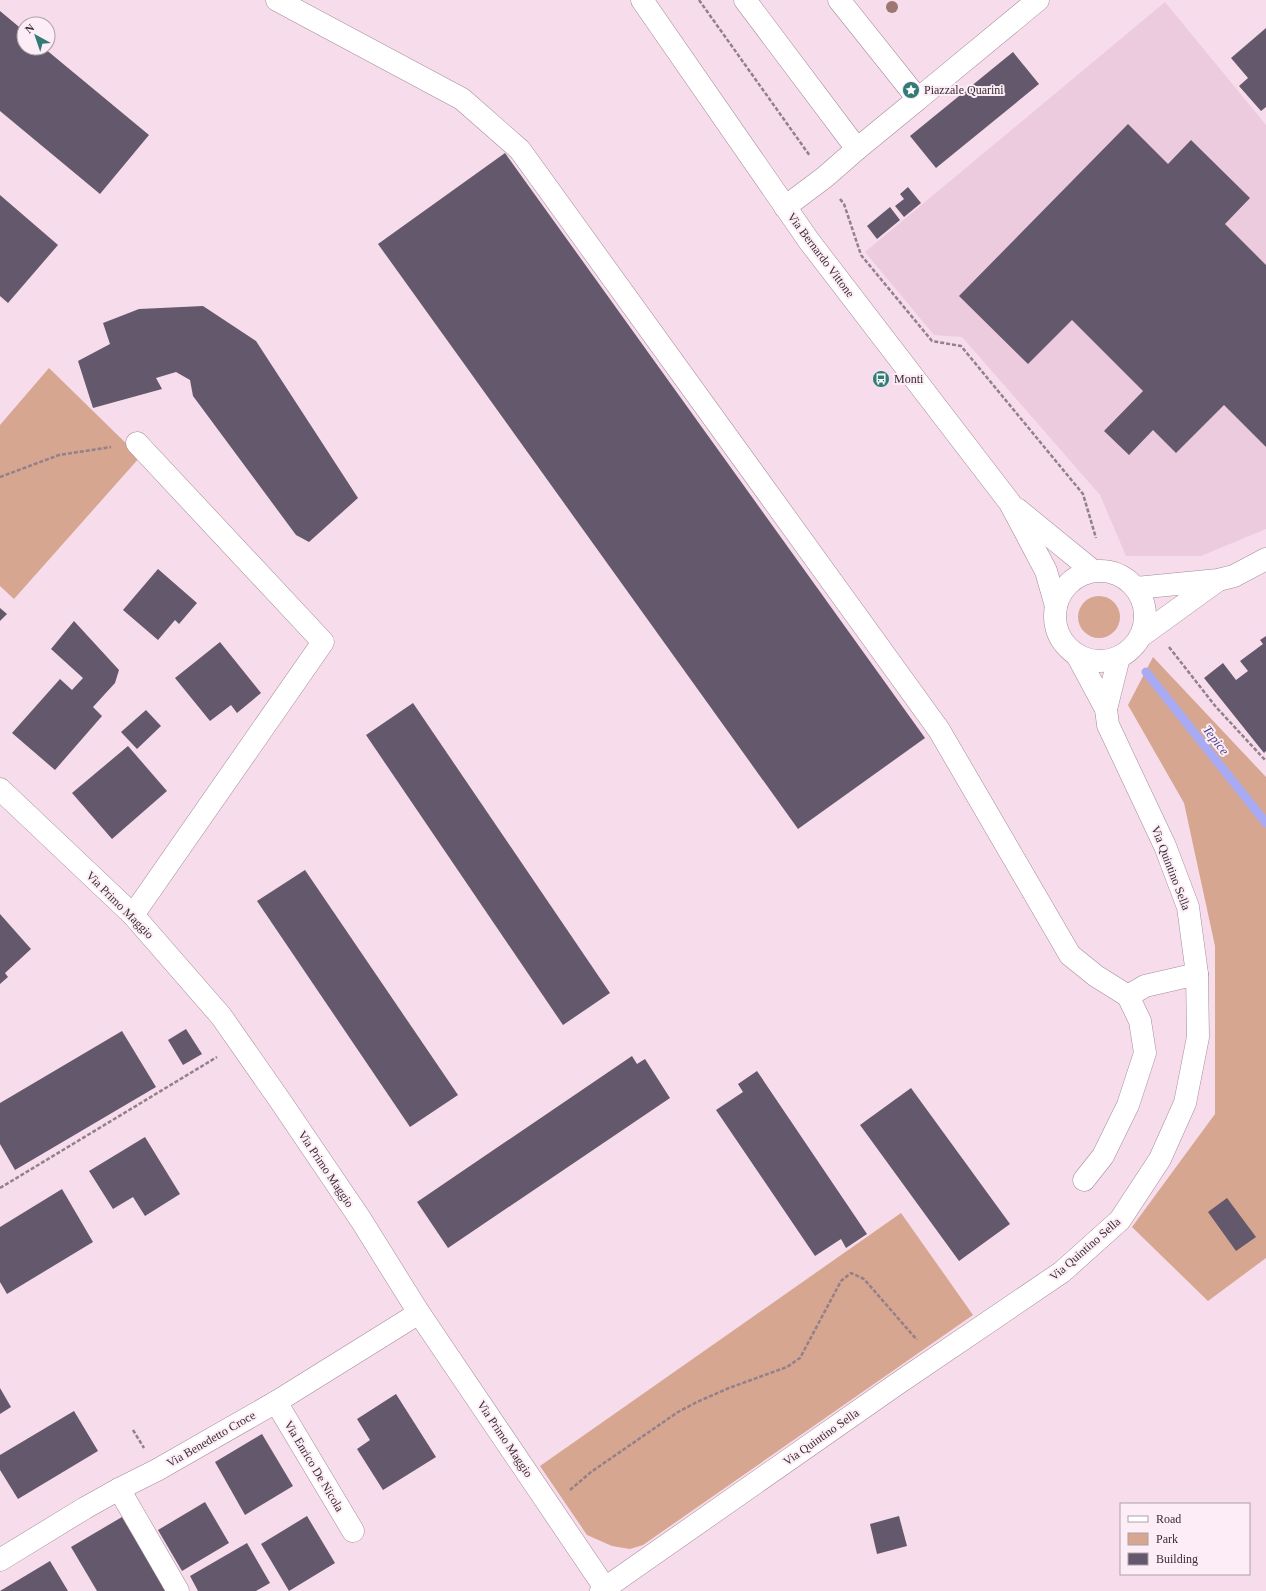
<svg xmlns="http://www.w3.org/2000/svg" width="1266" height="1591" font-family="Georgia,serif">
<rect width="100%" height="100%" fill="#f7dceb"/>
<polygon fill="#edcbde" points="1165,2 1266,125 1266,529 1201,556 1126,556 1100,495 962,337 934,335 865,252"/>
<g fill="#d6a690">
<polygon points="49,368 140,457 14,599 0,586 0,425"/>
<circle cx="1099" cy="617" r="21"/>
<polygon points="1153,657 1266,777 1266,1258 1208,1301 1132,1227 1215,1114 1215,946 1184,803 1128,705"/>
<polygon points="901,1213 973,1315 643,1545 630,1549 612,1546 587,1535 540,1466"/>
</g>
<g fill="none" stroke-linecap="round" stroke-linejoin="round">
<polyline stroke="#a8abf3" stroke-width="9" points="1146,672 1266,823"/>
</g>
<g fill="#64586c">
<polygon points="0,11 24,31 24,48 44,48 149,135 100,194 0,111"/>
<polygon points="1266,28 1266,107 1261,111 1239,86 1248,78 1231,58"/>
<polygon points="1013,52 1039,84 936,168 910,136"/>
<polygon points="1128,124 1168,164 1191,140 1250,198 1225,224 1266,265 1266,447 1224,405 1176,453 1153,430 1129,455 1104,431 1143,391 1072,320 1028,364 959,296"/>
<polygon points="505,153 925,738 798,829 378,244"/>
<polygon points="908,187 921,203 904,217 895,206 904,199 900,194"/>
<polygon points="0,195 58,245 8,303 0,296"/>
<polygon points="890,207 900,220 877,239 867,226"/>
<polygon points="203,306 256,341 358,498 309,542 296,535 193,396 190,380 176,372 156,378 162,389 93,408 78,361 110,344 103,323 139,309"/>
<polygon points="158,569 197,603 179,624 175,620 158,640 123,610"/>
<polygon points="0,608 7,614 0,621"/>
<polygon points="74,621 119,670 115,683 93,707 102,716 55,770 12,733 60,679 72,690 83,678 51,649"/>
<polygon points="1266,636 1266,751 1264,753 1204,678 1223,663 1236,680 1248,671 1240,661 1263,644 1260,640"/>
<polygon points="220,642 261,693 237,713 231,705 210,721 175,678"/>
<polygon points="413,703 610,993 563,1025 366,735"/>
<polygon points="146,710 161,726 137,749 121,732"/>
<polygon points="128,746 167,791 112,839 72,793"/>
<polygon points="305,870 458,1095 410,1127 257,901"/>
<polygon points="0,914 31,949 5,973 8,977 0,984"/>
<polygon points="186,1029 202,1054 183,1065 168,1040"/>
<polygon points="122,1031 156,1087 15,1170 0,1144 0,1103"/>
<polygon points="632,1056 637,1064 645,1059 670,1098 448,1248 417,1202"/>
<polygon points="757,1071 867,1234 846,1248 841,1239 815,1256 716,1110 743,1092 738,1084"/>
<polygon points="911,1088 1010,1224 959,1261 860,1125"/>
<polygon points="145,1137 180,1194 145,1216 133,1197 113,1209 89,1171"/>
<polygon points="62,1189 93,1242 7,1294 0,1282 0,1227"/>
<polygon points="1227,1198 1256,1237 1236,1251 1208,1212"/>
<polygon points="0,1388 11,1407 0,1414"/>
<polygon points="396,1394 436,1457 383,1490 357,1449 370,1440 357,1419"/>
<polygon points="74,1411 98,1451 18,1499 0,1470 0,1455"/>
<polygon points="262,1434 293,1486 245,1515 215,1462"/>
<polygon points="205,1502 229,1543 182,1571 158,1530"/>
<polygon points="307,1516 335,1563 289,1591 261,1544"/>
<polygon points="899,1516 907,1546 877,1554 870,1524"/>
<polygon points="122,1517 166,1591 97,1591 71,1547"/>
<polygon points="247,1543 270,1583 256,1591 198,1591 190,1576"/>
<polygon points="50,1561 68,1591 0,1591"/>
</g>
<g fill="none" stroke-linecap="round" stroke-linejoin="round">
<g stroke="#a48b99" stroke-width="23">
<g id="minor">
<polyline points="277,0 462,99 520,150 939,730 1070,955 1096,976 1128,996"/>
<polyline points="642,0 809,241 1010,503 1046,571 1056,606"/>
<polyline points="745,0 857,149 918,99 839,0"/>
<polyline points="918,99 1038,0"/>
<polyline points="785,207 825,177 857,149"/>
<polyline points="1017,509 1093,571"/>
<circle cx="1100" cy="616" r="45"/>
<polyline points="1136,588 1218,580 1234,576 1266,559"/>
<polyline points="1141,636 1217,581"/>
<polyline points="1077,655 1106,709"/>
<polyline points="0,789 133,915 221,1016 279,1099 361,1220 419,1313 605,1588"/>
<polyline points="133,915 323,642 137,443"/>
<polyline points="1084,1180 1103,1156 1128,1105 1145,1053 1140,1021 1128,996 1145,986 1197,974"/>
<polyline points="276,1402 353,1531"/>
<polyline points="119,1489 178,1591"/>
<polyline points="0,1560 85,1508 119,1489 157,1470 276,1402 419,1313"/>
<polyline points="601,1591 897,1384 1062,1272 1120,1220 1160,1159 1185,1103 1198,1037 1197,974 1188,907 1165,846 1108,725 1106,709 1119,657"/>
</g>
</g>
<g stroke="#92808a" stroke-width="2.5" stroke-dasharray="4 2" stroke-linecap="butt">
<polyline points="699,0 810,156"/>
<polyline points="840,199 844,204 861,255 932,341 961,346 1083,494 1096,538"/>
<polyline points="0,477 59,455 111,447"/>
<polyline points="1169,647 1216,707 1266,761"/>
<polyline points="0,1188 217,1057"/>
<polyline points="133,1430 144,1448"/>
<polyline points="570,1490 591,1472 678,1412 697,1402 729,1388 787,1367 800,1358 841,1281 851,1273 864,1279 917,1340"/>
</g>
<use href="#minor" stroke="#fff" stroke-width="22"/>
</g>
<circle fill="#9d766f" cx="892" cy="7" r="6"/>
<defs>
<g id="sight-disc" transform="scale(0.9)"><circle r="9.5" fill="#337b77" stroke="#fdedf6"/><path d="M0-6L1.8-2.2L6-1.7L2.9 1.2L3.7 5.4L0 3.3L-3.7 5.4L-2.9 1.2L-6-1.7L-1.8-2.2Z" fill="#fff"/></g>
<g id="bus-disc" transform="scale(0.9)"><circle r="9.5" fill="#337b77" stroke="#fdedf6"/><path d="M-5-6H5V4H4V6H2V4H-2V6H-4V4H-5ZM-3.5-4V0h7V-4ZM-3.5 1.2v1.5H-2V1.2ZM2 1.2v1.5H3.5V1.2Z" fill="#fff"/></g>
</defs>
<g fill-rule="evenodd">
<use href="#sight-disc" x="911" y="90"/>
<use href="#bus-disc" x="881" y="379"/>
</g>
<g text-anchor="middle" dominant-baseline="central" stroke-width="4" stroke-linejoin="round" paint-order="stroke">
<g font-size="12" fill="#372d32" stroke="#fdedf6" text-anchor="start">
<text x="924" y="90">Piazzale Quarini</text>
<text x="894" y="379">Monti</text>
</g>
<g font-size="12" fill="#372d32" stroke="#fdedf6">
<text transform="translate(821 255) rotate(53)">Via Bernardo Vittone</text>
<text transform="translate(1171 868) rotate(69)">Via Quintino Sella</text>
<text transform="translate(120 905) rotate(45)">Via Primo Maggio</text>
<text transform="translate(326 1169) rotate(56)">Via Primo Maggio</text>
<text transform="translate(1085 1249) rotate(-41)">Via Quintino Sella</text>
<text transform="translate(821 1437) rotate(-35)">Via Quintino Sella</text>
<text transform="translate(211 1439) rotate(-30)">Via Benedetto Croce</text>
<text transform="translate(505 1439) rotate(56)">Via Primo Maggio</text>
<text transform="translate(314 1466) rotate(59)">Via Enrico De Nicola</text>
</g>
<g font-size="13" font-style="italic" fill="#474295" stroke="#fdedf6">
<text transform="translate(1216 740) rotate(52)">Tepice</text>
</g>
</g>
<rect x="1120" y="1503" width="130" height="72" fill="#fdedf6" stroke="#aea0a8"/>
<rect x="1128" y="1516" width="20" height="6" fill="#ffffff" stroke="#aea0a8"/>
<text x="1156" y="1523" font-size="12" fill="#372d32">Road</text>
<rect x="1128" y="1533" width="20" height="12" fill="#d6a690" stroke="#aea0a8"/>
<text x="1156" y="1543" font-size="12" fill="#372d32">Park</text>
<rect x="1128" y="1553" width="20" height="12" fill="#64586c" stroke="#aea0a8"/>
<text x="1156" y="1563" font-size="12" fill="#372d32">Building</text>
<g transform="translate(36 36) rotate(320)"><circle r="19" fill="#fdedf6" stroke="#aea0a8"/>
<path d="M0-3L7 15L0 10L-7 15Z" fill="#337b77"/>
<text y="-6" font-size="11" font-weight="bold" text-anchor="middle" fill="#372d32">N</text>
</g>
</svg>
